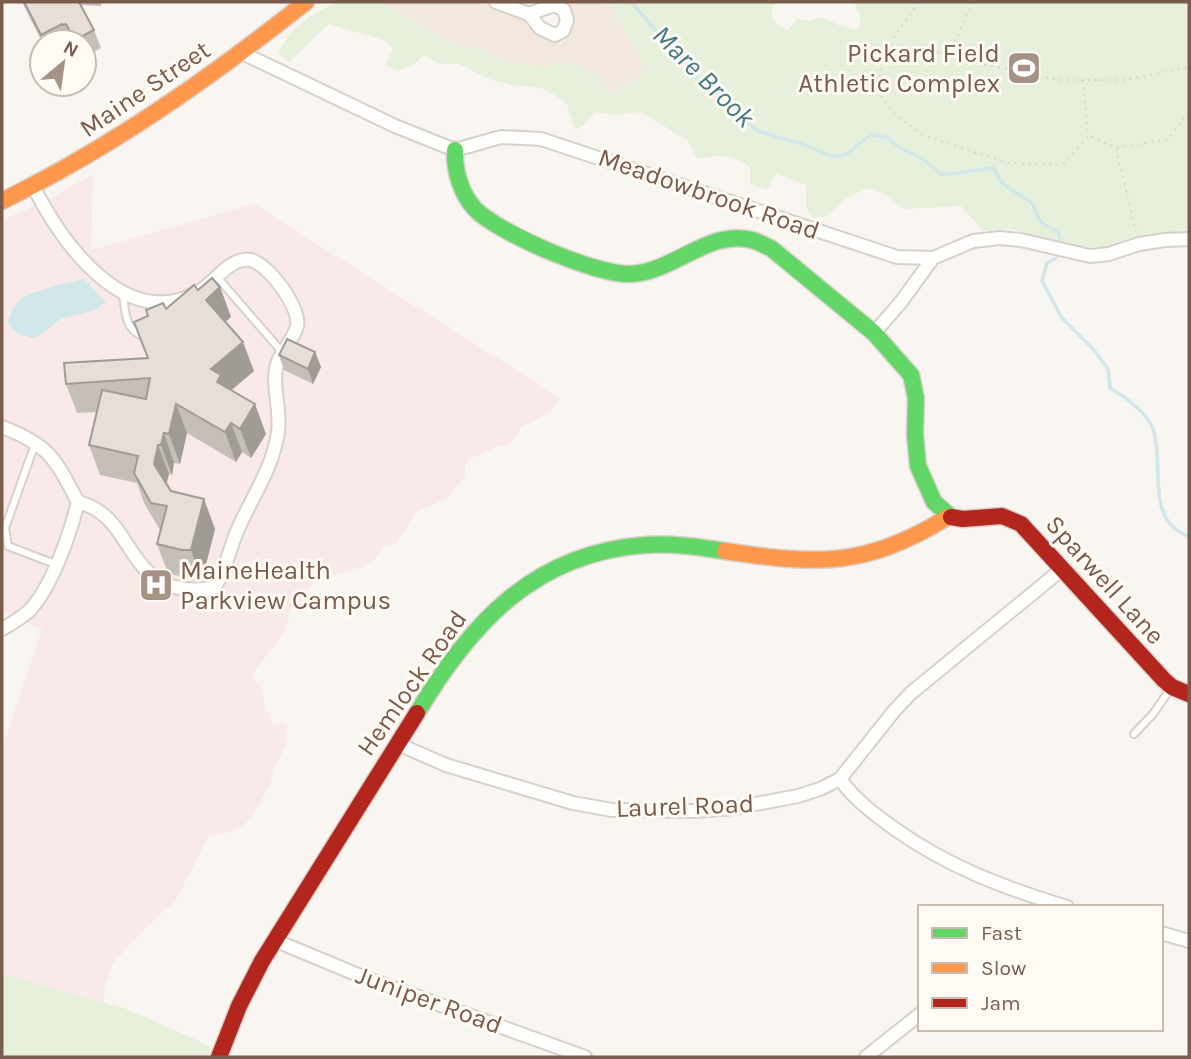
<svg xmlns="http://www.w3.org/2000/svg" width="1191" height="1059" font-family="Karla,sans-serif">
<rect width="100%" height="100%" fill="#f9f5f0"/>
<polygon fill="#f2e8de" points="382,2 480,2 523,18 529,21 540,34 560,44 565,40 569,33 572,17 561,2 603,2 612,8 647,69 638,80 606,94 556,63 543,69 525,65 505,61 481,50 456,46"/>
<polygon fill="#fae9e9" points="93,174 91,250 254,204 560,398 548,414 521,427 510,444 493,448 469,459 465,465 465,476 452,492 445,499 416,512 396,543 384,546 376,558 362,567 313,582 301,599 293,604 283,635 254,672 254,680 262,687 265,710 270,714 272,724 280,723 287,726 286,745 275,766 269,787 252,816 244,825 233,831 209,836 175,901 144,929 114,962 105,985 104,1002 2,974 2,748 42,629 2,612 2,221 51,198"/>
<g fill="#e7f0db">
<path d="M339,2H382L456,46L481,50L505,61L543,68L556,63L579,66L598,76L607,94L638,80L647,69L612,8L603,2H775L771,12L776,24L788,30L797,19L807,21L822,17L838,25L857,30L861,23L859,12L853,2H1189V230L1141,237L1106,247H1072L1012,229L983,231L961,206L905,209L882,193L868,188L846,198L826,217L813,218L806,208V185L776,173L767,190L750,184V167C733,154 717,155 697,159L687,140L641,112L612,115L595,112L584,125L575,130L566,102L542,88L512,85L486,78L459,64H441L424,55L412,66L397,71L385,64L393,49L383,40L329,24L289,62L278,53C291,27 312,13 339,2Z"/>
<polygon points="2,974 124,1008 210,1046 207,1057 2,1057"/>
</g>
<path fill="#d0e8ea" d="M84,279L106,302L95,310L61,319L35,338C23,336 15,334 8,323C15,295 27,295 51,287C62,284 72,281 84,279Z"/>
<g fill="none" stroke-linecap="round" stroke-linejoin="round">
<g stroke="#d0e8ea" stroke-width="3.5">
<polyline points="631,2 699,80 758,131 808,146 828,155 838,156 847,154 871,134 888,138 897,146 923,159 942,175 993,168 1003,184 1032,203 1039,219 1044,225 1058,231 1061,242"/>
<path d="M1056,258L1047,263L1042,281L1062,318L1094,350L1108,369L1110,388C1125,397 1146,411 1153,429C1165,463 1144,522 1189,536"/>
</g>
<g stroke="#d7d1cb" stroke-width="10">
<g id="lane">
<polyline points="217,277 282,352"/>
<path d="M123,293C125,310 124,331 145,337"/>
<polyline points="35,444 5,528 8,546 55,564"/>
<polyline points="1134,734 1153,714 1171,688"/>
</g>
</g>
<g stroke="#d7d1cb" stroke-width="16">
<g id="street">
<polyline points="496,2 529,14"/>
<polygon points="554,5 564,10 567,20 563,31 555,35 540,28 529,14"/>
<polyline points="242,53 395,126 455,150 501,137 541,139 897,257 933,258 973,241 1000,238 1021,240 1090,256 1109,254 1139,244 1165,240 1189,239"/>
<path d="M33,186C62,243 127,336 201,290C216,281 230,257 250,260C268,263 301,308 297,326C293,342 279,352 276,368C272,386 281,410 278,432C273,468 252,497 238,529C229,549 226,571 214,588C122,602 140,517 78,502"/>
<polyline points="874,333 901,302 933,258"/>
<path d="M2,427C50,445 55,459 78,502C70,534 52,587 29,611C21,618 11,624 2,629"/>
<polyline points="398,744 446,765 573,803 612,810 693,811 735,808 798,796 820,789 840,779 894,711 911,693 1061,570"/>
<path d="M840,779C855,800 874,814 895,829C948,867 1005,888 1067,907"/>
<polyline points="1161,933 1189,941"/>
<polyline points="274,940 363,977 585,1057"/>
<polyline points="866,1057 920,1014"/>
</g>
</g>
<g stroke="#d9d2cb" stroke-width="19">
<g id="fast">
<path d="M455,150C454,170 461,194 475,209C498,233 598,276 631,274C674,272 708,229 752,240C759,242 766,246 772,249L874,333L911,375L916,398L915,434L918,466L934,502L951,517"/>
<path d="M417,713C470,624 534,553 645,545C671,543 699,547 725,551"/>
</g>
</g>
<g stroke="#d9d2cb" stroke-width="19">
<g id="slow">
<path d="M2,201C112,147 210,78 306,2"/>
<path d="M725,551C818,565 864,568 948,517"/>
</g>
</g>
<g stroke="#d9d2cb" stroke-width="19">
<g id="jam">
<polyline points="951,517 963,519 1002,516 1021,524 1164,680 1172,687 1189,694"/>
<polyline points="219,1057 239,1006 262,961 417,713"/>
</g>
</g>
<g stroke="#dcd5d0" stroke-width="2" stroke-dasharray="2 5" stroke-linecap="butt">
<polyline points="919,2 889,44 880,72 881,96 894,114 923,135 970,151 1010,163 1063,165 1089,135 1116,148 1169,139 1189,110"/>
<polyline points="973,2 954,44 972,62 1059,80 1125,80 1189,67"/>
<path d="M891,45C917,59 928,61 953,45"/>
<polyline points="1083,80 1088,134"/>
<polyline points="1116,149 1136,232"/>
</g>
<use href="#lane" stroke="#fefefd" stroke-width="6"/>
<use href="#street" stroke="#fefefd" stroke-width="12"/>
<use href="#fast" stroke="#63d668" stroke-width="16"/>
<use href="#slow" stroke="#ff974d" stroke-width="16"/>
<use href="#jam" stroke="#b3261e" stroke-width="16"/>
</g>
<g fill="#c6bfb9">
<polygon points="22,2 101,2 101,6 81,5 94,30 101,48 84,58 84,42 42,42"/>
<polygon points="220,287 231,317 225,322 254,371 231,390 266,434 251,458 242,452 236,462 187,433 180,464 174,463 172,475 169,474 166,484 171,491 215,529 202,580 193,580 168,573 157,544 160,530 144,503 137,483 100,475 89,445 97,412 77,413 66,384 147,358 134,322 166,309 198,290"/>
<polygon points="315,352 321,367 313,384 284,370 279,355"/>
</g>
<g fill="#a19b96">
<polygon points="220,287 231,317 217,329 206,300"/>
<polygon points="243,342 254,371 228,393 228,411 211,369"/>
<polygon points="315,352 321,367 313,384 308,369"/>
<polygon points="176,404 187,433 180,464 169,434"/>
<polygon points="255,404 266,434 251,458 240,429"/>
<polygon points="231,423 242,452 236,462 225,432"/>
<polygon points="164,433 174,463 172,475 161,445"/>
<polygon points="158,445 169,474 164,493 154,464"/>
<polygon points="204,499 215,529 202,580 191,550"/>
</g>
<g fill="#e6ded7" stroke="#a19b96" stroke-width="2">
<polygon points="24,2 79,2 94,30 75,40 66,24 63,25 62,24 41,35"/>
<polygon points="212,278 220,287 206,300 243,342 211,369 221,375 217,382 255,404 240,429 231,423 225,432 176,404 169,434 164,433 161,445 158,445 154,464 171,491 204,499 191,550 182,550 157,544 167,506 151,503 134,473 138,456 89,445 102,390 146,399 150,378 66,384 64,363 148,358 134,322 148,316 146,310 163,303 166,309 194,285 198,290"/>
<polygon points="287,339 315,352 308,369 279,355"/>
</g>
<defs>
<g id="stadium-square" transform="scale(1.75)"><rect x="-9" y="-9" width="18" height="18" rx="4" fill="#a69286" stroke="#fffaf3"/><path d="M0-5a6.5 5 0 1 0 0 10a6.5 5 0 1 0 0-10ZM-3.5-1.8h7v3.6h-7Z" fill="#fff"/></g>
<g id="hospital-square" transform="scale(1.75)"><rect x="-9" y="-9" width="18" height="18" rx="4" fill="#a69286" stroke="#fffaf3"/><path d="M-5-5h3v3.5h4V-5h3V5h-3V1.5h-4V5h-3Z" fill="#fff"/></g>
</defs>
<g fill-rule="evenodd">
<use href="#stadium-square" x="1024" y="68"/>
<use href="#hospital-square" x="156" y="585"/>
</g>
<g text-anchor="middle" dominant-baseline="central" stroke-width="6" stroke-linejoin="round" paint-order="stroke">
<g font-size="26" fill="#7a5c4d" stroke="#fffaf3" text-anchor="end">
<text x="1000" y="53">Pickard Field<tspan x="1000" dy="30">Athletic Complex</tspan></text>
<text x="180" y="570" text-anchor="start">MaineHealth<tspan x="180" dy="30">Parkview Campus</tspan></text>
</g>
<g font-size="26" fill="#7a5c4d" stroke="#fffaf3">
<text transform="translate(145 89) rotate(-34)">Maine Street</text>
<text transform="translate(709 194) rotate(19)">Meadowbrook Road</text>
<text transform="translate(1105 580) rotate(48)">Sparwell Lane</text>
<text transform="translate(412 683) rotate(-55)">Hemlock Road</text>
<text transform="translate(685 806) rotate(-2)">Laurel Road</text>
<text transform="translate(429 1000) rotate(20)">Juniper Road</text>
</g>
<g font-size="28" font-style="italic" fill="#437c86" stroke="#fffaf3">
<text transform="translate(704 76) rotate(45)">Mare Brook</text>
</g>
</g>
<rect width="1191" height="1059" fill="none" stroke="#7a5c4d" stroke-width="7"/>
<rect x="918" y="905" width="245" height="126" fill="#fffaf3" stroke="#cabbb1" stroke-width="2"/>
<rect x="932" y="928" width="35" height="10" fill="#63d668" stroke="#cabbb1" stroke-width="2"/>
<text x="981" y="940" font-size="21" fill="#7a5c4d">Fast</text>
<rect x="932" y="963" width="35" height="10" fill="#ff974d" stroke="#cabbb1" stroke-width="2"/>
<text x="981" y="975" font-size="21" fill="#7a5c4d">Slow</text>
<rect x="932" y="998" width="35" height="10" fill="#b3261e" stroke="#cabbb1" stroke-width="2"/>
<text x="981" y="1010" font-size="21" fill="#7a5c4d">Jam</text>
<g transform="translate(63 63) rotate(29)"><circle r="33" fill="#fffaf3" stroke="#cabbb1" stroke-width="2"/>
<path d="M0-5L12 26L0 18L-12 26Z" fill="#a69286"/>
<text y="-10" font-size="19" font-weight="bold" text-anchor="middle" fill="#7a5c4d">N</text>
</g>
</svg>
